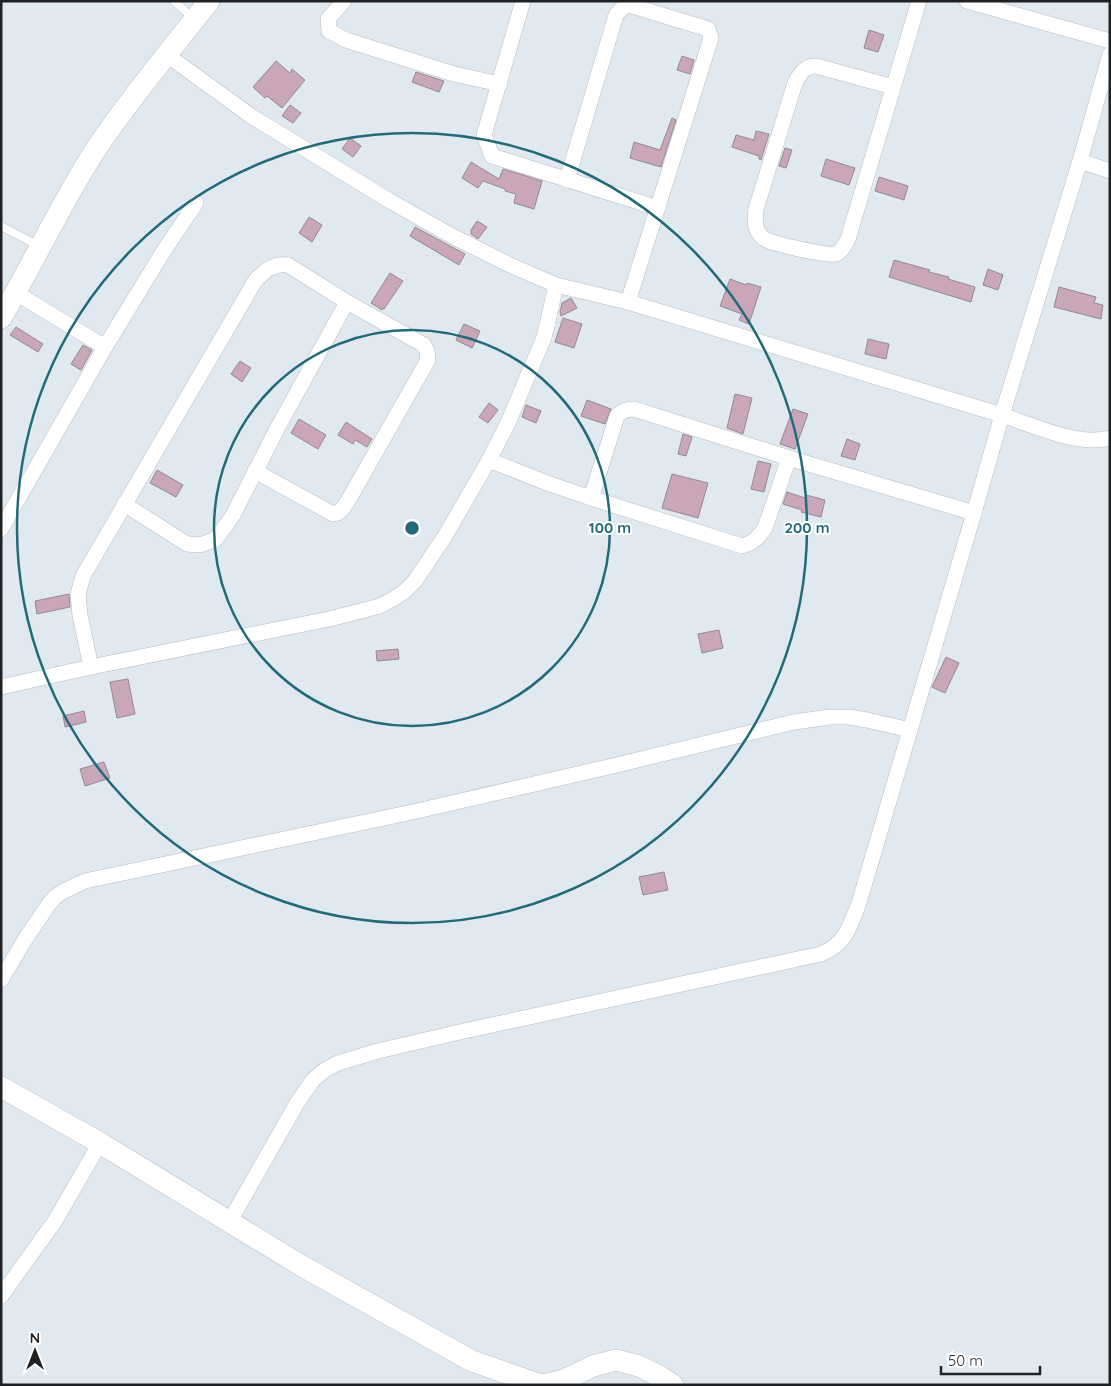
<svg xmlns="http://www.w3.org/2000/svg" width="1111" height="1386" font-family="Quicksand,sans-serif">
<rect width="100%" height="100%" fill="#e1e9f0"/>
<g fill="#c9a7b9" stroke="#938a8f">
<polygon points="869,30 884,35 878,52 864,48"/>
<polygon points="682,56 694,60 690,74 677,70"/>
<polygon points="276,61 290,73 292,69 305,80 282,108 267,96 265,98 253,87"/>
<polygon points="416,72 444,81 439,92 412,82"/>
<polygon points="290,105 301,113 293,123 282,116"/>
<polygon points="672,118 676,120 661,167 630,158 634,142 660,150"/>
<polygon points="756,131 769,134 761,160 759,159 759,156 732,147 736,135 754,140"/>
<polygon points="350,138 361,146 353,157 342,149"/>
<polygon points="785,148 792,150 786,168 779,166"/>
<polygon points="826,159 855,168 849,185 821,176"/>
<polygon points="471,162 499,179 503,169 542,181 534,209 514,203 516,194 505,191 505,189 483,181 478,188 462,178"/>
<polygon points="879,177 908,186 904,200 875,191"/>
<polygon points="309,217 322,225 312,242 299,233"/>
<polygon points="477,221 487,227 478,239 471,234 471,230"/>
<polygon points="415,227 465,254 459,265 410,236"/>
<polygon points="894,260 930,270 929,272 949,277 948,279 975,287 971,302 889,277"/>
<polygon points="988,269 1003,275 998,290 983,285"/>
<polygon points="390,273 403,281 384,309 383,308 382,310 371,303"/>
<polygon points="730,279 746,285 747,283 761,287 749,324 739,320 742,314 720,306"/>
<polygon points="1059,287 1096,297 1094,303 1103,305 1101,319 1054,307"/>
<polygon points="571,298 577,308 561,316 560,312 562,303"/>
<polygon points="563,318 582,324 574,348 555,342"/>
<polygon points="464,324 480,331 472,348 456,340"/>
<polygon points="16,327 43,344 38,352 10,335"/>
<polygon points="868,339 889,344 886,359 865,354"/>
<polygon points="83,345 92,350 81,370 71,364"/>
<polygon points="240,361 251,368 242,382 231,374"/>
<polygon points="735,394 752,398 743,434 727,428"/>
<polygon points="587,400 611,409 605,424 581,416"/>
<polygon points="489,403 498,410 488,423 479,417"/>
<polygon points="526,405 541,411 536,423 522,417"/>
<polygon points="793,409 808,414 795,449 780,444"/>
<polygon points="299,419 326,435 318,449 291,433"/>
<polygon points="346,422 372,439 367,447 355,440 353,444 338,435"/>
<polygon points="683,434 692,437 686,456 678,454"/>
<polygon points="847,439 860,444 855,460 841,456"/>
<polygon points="758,461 771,464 764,492 751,489"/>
<polygon points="157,470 183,485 176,497 150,483"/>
<polygon points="672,474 708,483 698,518 662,508"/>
<polygon points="787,492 805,498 806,495 825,500 821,517 801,512 802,510 783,504"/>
<polygon points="69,594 70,607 37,614 35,601"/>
<polygon points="719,630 723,648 702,653 698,634"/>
<polygon points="398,649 399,659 377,661 376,651"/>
<polygon points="946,657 959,663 945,693 932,687"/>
<polygon points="128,679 135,714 117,718 110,682"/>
<polygon points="84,711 86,722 65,727 63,716"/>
<polygon points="104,762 110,778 85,786 80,769"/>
<polygon points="664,872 668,890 643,895 639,877"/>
</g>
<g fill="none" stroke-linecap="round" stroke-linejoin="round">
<g stroke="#b5bcc3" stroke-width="9">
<g id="lane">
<polyline points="174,1 193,18"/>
<polyline points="1,226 39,246"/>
</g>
</g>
<g stroke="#b5bcc3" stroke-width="16">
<g id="street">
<polyline points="344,1 328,19 329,31 346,40 454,74 500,84"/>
<polyline points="523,1 484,135 492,156 658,208"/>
<polyline points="967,1 1110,41"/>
<polyline points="167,55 251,116 390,201 452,236 508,264 556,285 628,302 1002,415 1080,161 1110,54"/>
<path d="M893,87L816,66C805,65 800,74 795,83L756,209C755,217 754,225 758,232C760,235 764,239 767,240C775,244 830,257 836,254C842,251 845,245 848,239L919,1"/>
<polyline points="1080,161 1110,171"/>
<polyline points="567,180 616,15 626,4 708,29 711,38 628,302"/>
<polyline points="16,293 105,347"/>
<path d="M489,460L547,483L591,498L742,546L750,543L757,538L765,528L789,458L974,513L1002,415C1032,425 1079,447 1110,438"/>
<path d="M591,498L617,416C622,410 628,409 634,409L789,458"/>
<polyline points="124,504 187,544 200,545 216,539 233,515 278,427 347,302"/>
<polyline points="1,529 105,347 163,252 196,203"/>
<path d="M91,667L80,615L78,594L83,576L255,281C263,272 275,262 288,265L347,302L424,345L427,351L428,360L349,499C345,505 342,513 333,514L255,471"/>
<polyline points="1,687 91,667 329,619 380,606 393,599 404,592 415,581 445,536 489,460 507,425 543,340 546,330 556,285"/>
<polyline points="1,980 24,941 49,904 55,897 64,891 85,881 408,813 604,768 794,722 830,717 849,717 867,720 910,730"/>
<path d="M230,1221L297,1103L313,1080L325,1070L338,1063L378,1051L464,1031L821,954C846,944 850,926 859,903L974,513"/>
<polyline points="1,1296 55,1221 100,1143"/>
</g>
</g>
<g stroke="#b5bcc3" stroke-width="22">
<g id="secondary">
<path d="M1,318C34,262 61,203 96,149C130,98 171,50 209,1"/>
<polyline points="1,1087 100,1143 302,1266 472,1361 541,1385"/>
<polyline points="543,1385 564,1380 593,1366 616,1360 639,1366 661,1377 673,1385"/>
</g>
</g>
<use href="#lane" stroke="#fff" stroke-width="8"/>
<use href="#street" stroke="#fff" stroke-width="15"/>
<use href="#secondary" stroke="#fff" stroke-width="21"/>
</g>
<g fill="none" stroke="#236a78" stroke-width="2.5">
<circle cx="412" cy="528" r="198"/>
<circle cx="412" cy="528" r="395"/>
</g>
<circle cx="412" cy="528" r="8" fill="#236a78" stroke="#fff" stroke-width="2.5"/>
<g font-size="15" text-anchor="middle" font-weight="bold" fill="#236a78" stroke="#fff" stroke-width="4" stroke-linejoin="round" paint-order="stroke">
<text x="610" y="533">100 m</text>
<text x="807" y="533">200 m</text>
</g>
<rect width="1111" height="1386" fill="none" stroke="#1f2225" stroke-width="5"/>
<g transform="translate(35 1351)" stroke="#ffffff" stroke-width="4" paint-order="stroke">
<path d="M0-4L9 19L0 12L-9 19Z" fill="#1f2225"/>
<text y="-8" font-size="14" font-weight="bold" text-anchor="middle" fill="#1f2225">N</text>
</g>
<path d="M941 1366v8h99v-8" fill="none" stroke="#1f2225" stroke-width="2.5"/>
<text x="948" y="1366" font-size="15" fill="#1f2225" stroke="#ffffff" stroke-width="4" paint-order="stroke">50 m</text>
</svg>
